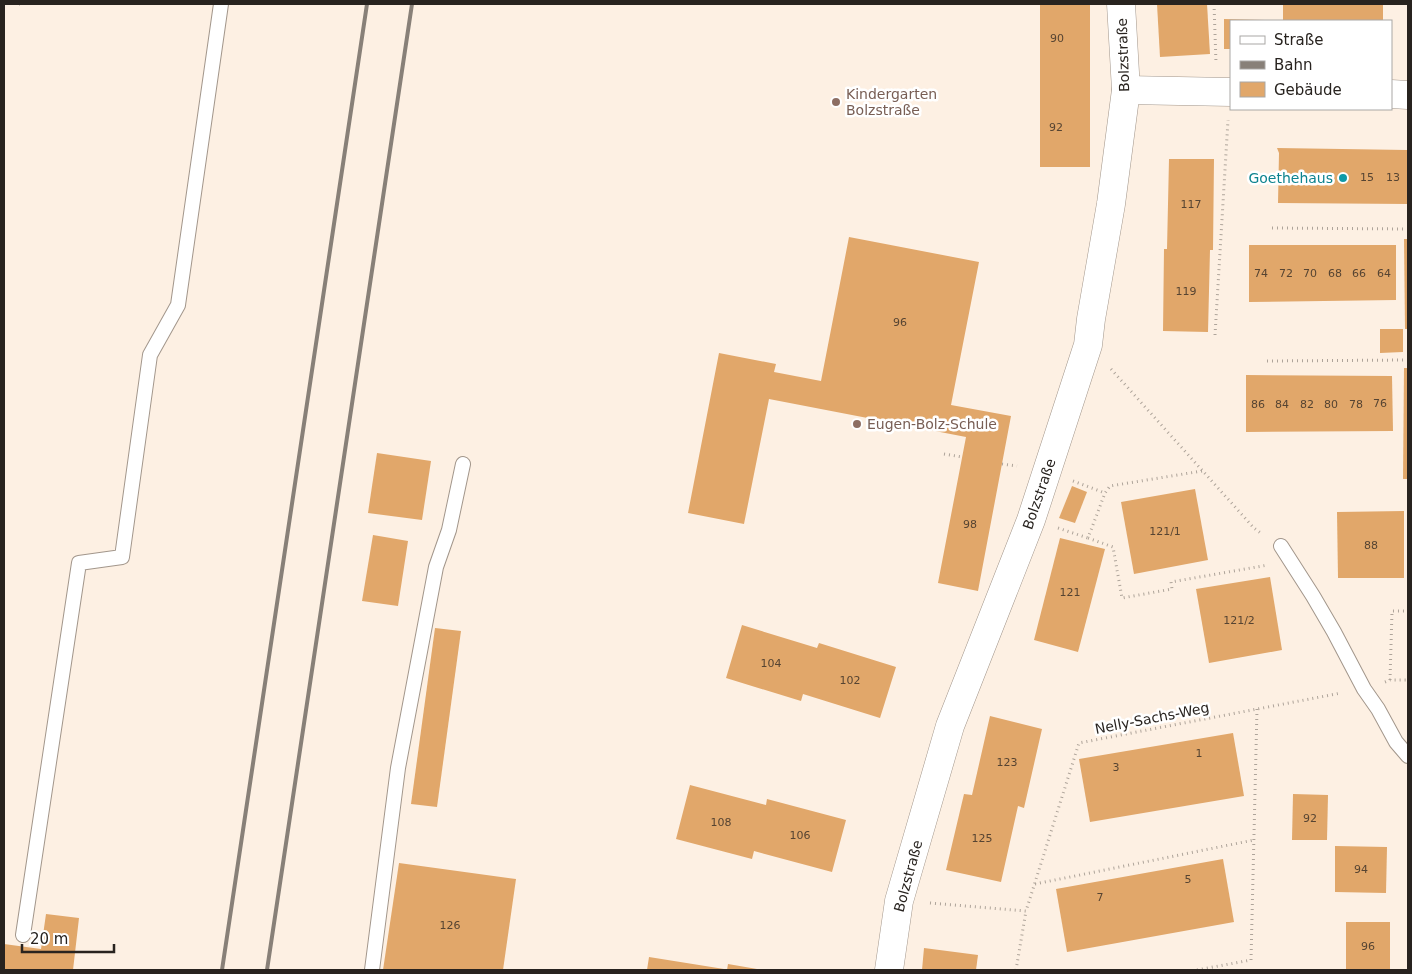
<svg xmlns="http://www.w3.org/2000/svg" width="1412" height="974" font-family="'DejaVu Sans',sans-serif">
<rect width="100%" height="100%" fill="#fdf0e3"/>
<g fill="#e1a76a">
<rect x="1040" y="4" width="50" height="163"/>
<polygon points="1157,4 1207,4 1210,54 1160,57"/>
<rect x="1283" y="4" width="100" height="17"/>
<polygon points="1224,19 1265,20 1265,21 1231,21 1231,49 1224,49"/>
<polygon points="1277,148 1407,150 1407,154 1408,154 1408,204 1278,203 1279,153"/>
<polygon points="1169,159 1214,159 1213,250 1210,250 1208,332 1163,331 1164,249 1167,249"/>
<polygon points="849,237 979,262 951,405 1011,416 978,591 938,583 966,437 769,399 744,524 688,513 719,353 776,364 774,372 821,381"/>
<polygon points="1404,239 1408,239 1408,329 1405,329"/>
<polygon points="1249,245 1396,245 1396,300 1249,302"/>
<polygon points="1380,329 1403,329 1403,352 1380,353"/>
<polygon points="1404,368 1408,368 1408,479 1403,479"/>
<polygon points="1246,375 1392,376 1393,431 1246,432"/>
<polygon points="377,453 431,461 422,520 368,513"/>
<polygon points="1072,486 1087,492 1075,523 1059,518"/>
<polygon points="1195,489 1208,560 1134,574 1121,502"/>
<polygon points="1404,511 1404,578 1338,578 1337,512"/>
<polygon points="373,535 408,541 398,606 362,601"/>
<polygon points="1060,538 1105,549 1078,652 1034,640"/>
<polygon points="1270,577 1282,650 1209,663 1196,589"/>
<polygon points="742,625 817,648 819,643 896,667 880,718 803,694 801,701 726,678"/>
<polygon points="435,628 461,631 437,807 411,804"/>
<polygon points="990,716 1042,729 1024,808 1018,806 1001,882 946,870 964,794 972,795"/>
<polygon points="1233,733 1244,796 1090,822 1079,759"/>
<polygon points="690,785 766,805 767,799 846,820 832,872 754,851 752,859 676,839"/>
<polygon points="1293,794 1328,795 1327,840 1292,840"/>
<polygon points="1335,846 1387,847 1386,893 1335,892"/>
<polygon points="1223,859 1234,922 1067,952 1056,889"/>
<polygon points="399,863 516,879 503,970 383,970"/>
<polygon points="46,914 79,918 73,970 4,970 4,944 41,949"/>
<rect x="1346" y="922" width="44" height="48"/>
<polygon points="924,948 978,955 976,970 922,970"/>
<polygon points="649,957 724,969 724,970 647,970"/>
<polygon points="728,964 757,969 757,970 727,970"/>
</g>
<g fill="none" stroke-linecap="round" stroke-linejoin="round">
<g stroke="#a2968b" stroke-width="16">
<g id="lane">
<polyline points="1281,546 1313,596 1334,632 1364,689 1378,709 1396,742 1408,756"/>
<polyline points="23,935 79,563 122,557 150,355 178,305 221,4"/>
<polyline points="372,970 398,768 436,567 449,530 463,464"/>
</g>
</g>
<g stroke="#a2968b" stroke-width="29">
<g id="street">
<polyline points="1126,90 1231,92"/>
<polyline points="1391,94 1408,95"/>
<polyline points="889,970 899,901 950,726 1031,520 1088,345 1091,319 1111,204 1126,90 1121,4"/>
</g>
</g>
<g stroke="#aea49a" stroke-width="3" stroke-dasharray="1 4" stroke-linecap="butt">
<polyline points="19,4 20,4"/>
<polyline points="1214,4 1216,63"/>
<polyline points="1272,228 1408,229"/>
<polyline points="1215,335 1228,120"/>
<polyline points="1267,361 1408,360"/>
<polyline points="1111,369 1254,528 1262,534"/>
<polyline points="944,454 962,457"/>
<polyline points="1002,464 1017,466"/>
<polyline points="1202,471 1110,486 1105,493 1088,538 1113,547 1122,598 1172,589 1171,582 1268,565"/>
<polyline points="1073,481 1105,493"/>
<polyline points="1058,528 1088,538"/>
<polyline points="1390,680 1392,611 1408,611"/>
<polyline points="1385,682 1390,680 1408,680"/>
<polyline points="1035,884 1254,840"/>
<polyline points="930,903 1026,911 1079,743 1341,693"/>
<polyline points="1016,970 1026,911"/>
<polyline points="1197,970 1251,960 1257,709"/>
</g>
<use href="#lane" stroke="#fff" stroke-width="14"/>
<use href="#street" stroke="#fff" stroke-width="28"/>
<g stroke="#888078" stroke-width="4">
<polyline points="222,970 367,4"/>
<polyline points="267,970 412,4"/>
</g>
</g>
<g fill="#8d6e63" stroke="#fff" stroke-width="2">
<circle cx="836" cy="102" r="5"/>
<circle cx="857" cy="424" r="5"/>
</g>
<circle fill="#0f9aa8" stroke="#fff" stroke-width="2" cx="1343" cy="178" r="5"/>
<g text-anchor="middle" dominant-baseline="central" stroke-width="5" stroke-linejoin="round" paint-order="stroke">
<g font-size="11" fill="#564432">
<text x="1057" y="38">90</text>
<text x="1056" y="127">92</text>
<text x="1367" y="177">15</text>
<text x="1393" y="177">13</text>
<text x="1191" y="204">117</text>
<text x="1261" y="273">74</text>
<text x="1286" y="273">72</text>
<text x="1310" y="273">70</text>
<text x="1335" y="273">68</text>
<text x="1359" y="273">66</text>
<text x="1384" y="273">64</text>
<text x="1186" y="291">119</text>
<text x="900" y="322">96</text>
<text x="1380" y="403">76</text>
<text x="1258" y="404">86</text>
<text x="1282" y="404">84</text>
<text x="1307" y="404">82</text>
<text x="1331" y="404">80</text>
<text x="1356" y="404">78</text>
<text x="970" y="524">98</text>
<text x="1165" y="531">121/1</text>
<text x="1371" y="545">88</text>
<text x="1070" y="592">121</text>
<text x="1239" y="620">121/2</text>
<text x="771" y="663">104</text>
<text x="850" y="680">102</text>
<text x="1199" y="753">1</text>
<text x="1007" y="762">123</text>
<text x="1116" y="767">3</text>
<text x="1310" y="818">92</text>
<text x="721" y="822">108</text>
<text x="800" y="835">106</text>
<text x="982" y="838">125</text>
<text x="1361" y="869">94</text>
<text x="1188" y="879">5</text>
<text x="1100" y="897">7</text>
<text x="450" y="925">126</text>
<text x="1368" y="946">96</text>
</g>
<g font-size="14" fill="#28231f" stroke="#fff">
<text transform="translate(1123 55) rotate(-92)">Bolzstraße</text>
<text transform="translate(1039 494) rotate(-71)">Bolzstraße</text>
<text transform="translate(1152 718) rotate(-11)">Nelly-Sachs-Weg</text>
<text transform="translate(908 876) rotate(-75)">Bolzstraße</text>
</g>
<g font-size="14" fill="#785e54" stroke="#fff" text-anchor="start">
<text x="846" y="94">Kindergarten<tspan x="846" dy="16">Bolzstraße</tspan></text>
<text x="867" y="424">Eugen-Bolz-Schule</text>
</g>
<g font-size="14" fill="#0d838f" stroke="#fff" text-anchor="end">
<text x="1333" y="178">Goethehaus</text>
</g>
</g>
<rect width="1412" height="974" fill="none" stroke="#28231f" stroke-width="10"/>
<rect x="1230" y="20" width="162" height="90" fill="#ffffff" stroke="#a9a7a5"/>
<rect x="1240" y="36" width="25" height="8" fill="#ffffff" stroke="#a9a7a5"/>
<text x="1274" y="45" font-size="15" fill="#28231f">Straße</text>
<rect x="1240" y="61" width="25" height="8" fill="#888078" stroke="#a9a7a5"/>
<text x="1274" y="70" font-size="15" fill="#28231f">Bahn</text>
<rect x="1240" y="82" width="25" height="15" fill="#e1a76a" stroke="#a9a7a5"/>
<text x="1274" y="95" font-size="15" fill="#28231f">Gebäude</text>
<path d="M22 944v8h92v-8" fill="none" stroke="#28231f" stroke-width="2.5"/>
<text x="30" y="944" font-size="15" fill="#28231f" stroke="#ffffff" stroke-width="4" paint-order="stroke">20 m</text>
</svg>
